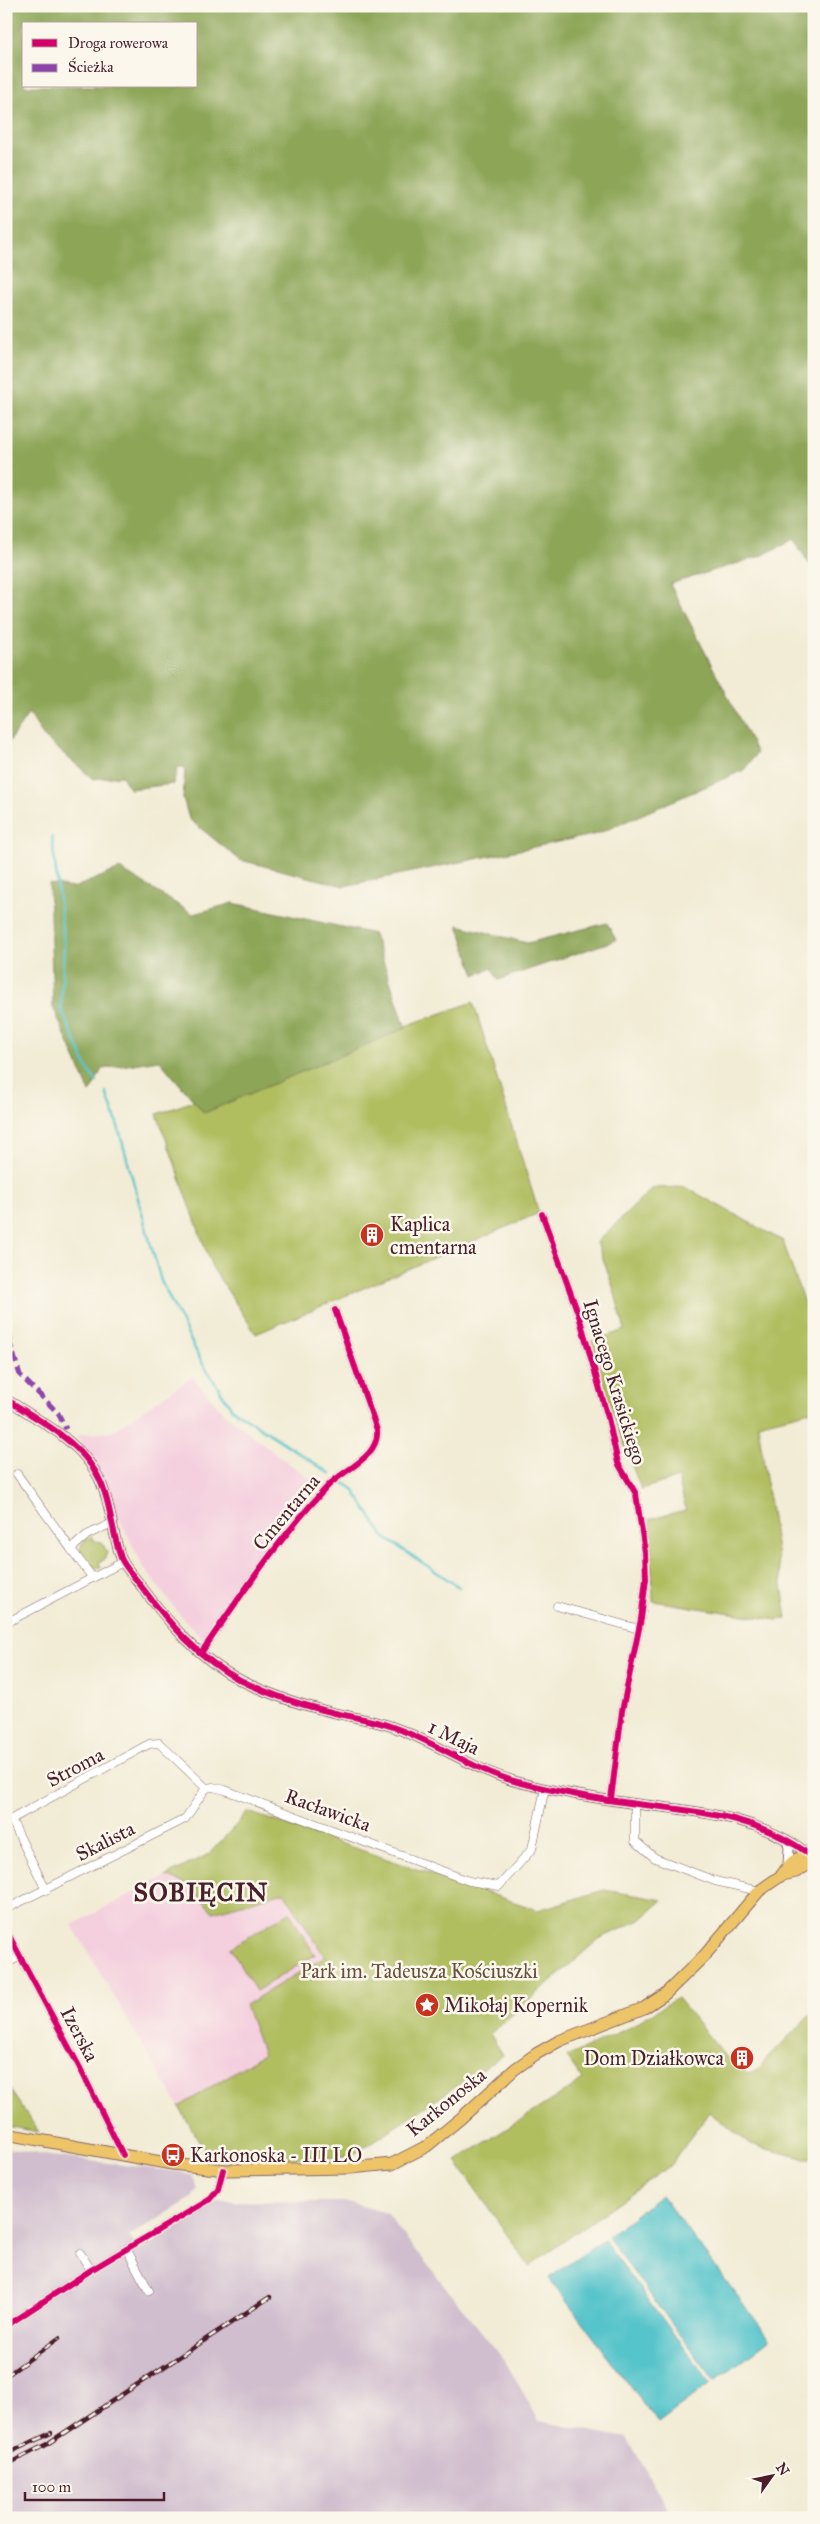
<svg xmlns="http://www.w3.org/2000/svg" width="820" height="2524" font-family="'IM FELL Great Primer',serif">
<rect width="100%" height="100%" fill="#fbf7ec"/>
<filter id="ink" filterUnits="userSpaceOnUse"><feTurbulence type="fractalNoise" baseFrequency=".02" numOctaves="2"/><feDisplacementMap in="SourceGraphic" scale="10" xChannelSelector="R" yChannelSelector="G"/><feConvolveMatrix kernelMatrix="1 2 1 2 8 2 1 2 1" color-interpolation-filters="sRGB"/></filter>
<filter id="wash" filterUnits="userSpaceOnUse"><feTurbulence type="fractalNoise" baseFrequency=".0096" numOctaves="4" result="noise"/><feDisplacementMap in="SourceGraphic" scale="20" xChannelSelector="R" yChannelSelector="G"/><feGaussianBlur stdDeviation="1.12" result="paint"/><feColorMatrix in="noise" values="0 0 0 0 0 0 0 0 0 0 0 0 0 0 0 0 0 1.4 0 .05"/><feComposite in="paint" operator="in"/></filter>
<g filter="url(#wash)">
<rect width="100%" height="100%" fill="#f2ecd6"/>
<g fill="#f4cfde">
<polygon points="192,1377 224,1413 275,1453 320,1486 257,1563 204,1640 180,1615 144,1568 77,1435 111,1432"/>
<polygon points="166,1876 190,1886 214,1912 284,1892 325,1957 245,2005 263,2054 179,2107 72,1925"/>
</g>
<polygon fill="#d0bdce" points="6,2148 50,2156 180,2172 193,2176 197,2189 192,2198 129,2236 139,2251 218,2201 348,2202 386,2213 505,2361 539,2421 627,2438 667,2507 671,2518 6,2518"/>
<g fill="#b0be60" stroke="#7d6e46">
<polygon points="473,1002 539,1213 256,1334 212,1267 157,1114"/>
<polygon points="685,1187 783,1241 814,1333 814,1410 758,1424 787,1619 777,1620 653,1601 650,1519 686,1510 678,1478 641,1489 617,1426 592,1341 625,1330 613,1287 597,1242 653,1188"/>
<path d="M91,1536L94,1541L102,1542L107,1553L104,1560L99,1562L101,1568C89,1569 74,1557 82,1544C84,1541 89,1538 91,1536Z"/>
<polygon points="248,1812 538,1910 604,1890 663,1900 640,1920 599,1939 490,2034 503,2055 350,2157 211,2161 179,2107 263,2054 245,2005 325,1957 284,1892 213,1912 190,1886 166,1876 209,1854"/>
<polygon points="289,1912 315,1955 256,1991 230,1948"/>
<polygon points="677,1998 725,2056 748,2074 757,2069 814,2011 814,2158 803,2158 751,2145 709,2112 671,2165 529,2266 456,2161 583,2080 567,2057 626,2029"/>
<polygon points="6,2084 39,2132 6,2126"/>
</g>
<g fill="#8ca556" stroke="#6b6240" fill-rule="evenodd">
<path d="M6,6H814V572L794,539L761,556L670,584L757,753L744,770L597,834L344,886L240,860L189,819L183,798L185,767H178L173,784L130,789L122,776L93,779L43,736L29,713L6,746ZM24,24H196V86H24Z"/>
<polygon points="120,869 193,914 233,903 374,934 406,1028 204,1113 159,1060 102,1069 90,1093 53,1007 49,884 73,888"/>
<polygon points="607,923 616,940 498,980 492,968 475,975 458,925 527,943"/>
</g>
<g fill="#56c4cb" stroke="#50727b">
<polygon points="661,2195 770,2339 715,2381 607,2237"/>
<polygon points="603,2240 711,2383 658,2423 549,2278"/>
</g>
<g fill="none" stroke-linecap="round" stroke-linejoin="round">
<g stroke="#56c4cb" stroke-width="2.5">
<polyline points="52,837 64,944 61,1009 88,1070 97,1082"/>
<polyline points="106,1092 117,1123 161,1281 201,1361 232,1409 331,1474"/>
<polyline points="344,1483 353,1489 384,1537 459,1587"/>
</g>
</g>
</g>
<g filter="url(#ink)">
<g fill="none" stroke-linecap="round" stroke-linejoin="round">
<g stroke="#856767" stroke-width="9">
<g id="minor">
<polyline points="542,1214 579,1316 608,1418 618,1463 636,1494 645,1552 646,1579 641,1619 622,1711 611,1799"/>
<polyline points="6,1330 9,1340"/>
<polyline points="17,1474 71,1549"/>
<polyline points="92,1577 71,1549 87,1535 112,1523"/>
<polyline points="557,1606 639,1629"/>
<polyline points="6,1623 123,1562"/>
<path d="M201,1653C240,1596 280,1537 328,1486C344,1469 380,1457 377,1430L335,1310"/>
<polyline points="635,1804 635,1841 655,1858 715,1881 759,1891"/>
<polyline points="11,1819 46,1890"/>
<polyline points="6,1822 149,1744 159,1743 206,1788 213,1787 225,1790 469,1881 499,1886 532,1849 545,1788"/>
<polyline points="6,1909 185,1819 206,1788"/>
<polyline points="6,1930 81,2070 123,2155"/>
<polyline points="6,1964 20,1956"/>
<polyline points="127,2250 149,2291"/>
<polyline points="80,2253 91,2270"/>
<polyline points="6,2326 91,2270 209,2200 218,2189 223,2170"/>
</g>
</g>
<g stroke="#856767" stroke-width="11">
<g id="tertiary">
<path d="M6,1399C35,1418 71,1436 91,1465C111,1492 110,1527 121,1558C125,1568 135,1577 141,1586C168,1622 199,1659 240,1680C266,1693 295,1703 323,1710C345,1716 369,1719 390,1726C435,1741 474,1771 521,1783C558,1792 598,1799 637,1804C700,1812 755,1815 809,1854"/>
<polyline points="787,1840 789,1848 788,1864"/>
</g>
</g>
<g stroke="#856767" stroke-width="13">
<g id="primary">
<path d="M782,1875C789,1863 795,1858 809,1854L814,1859"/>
<polyline points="6,2134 172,2164 226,2170 350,2168 392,2164 427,2146 460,2119 515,2069 536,2054 559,2041 644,2008 665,1994 704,1956 759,1891 782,1875 796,1872 814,1861"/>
</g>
</g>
<use href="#minor" stroke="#fff" stroke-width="8"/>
<use href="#tertiary" stroke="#fff" stroke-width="9"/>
<use href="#primary" stroke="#eec469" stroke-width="11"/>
<g stroke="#4a1f2b" stroke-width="4.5">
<g id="rail">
<polyline points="6,2376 59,2338"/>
<polyline points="6,2454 51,2433"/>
<polyline points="6,2465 47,2444 270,2297"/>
</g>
</g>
<use href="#rail" stroke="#fbf7ec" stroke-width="2.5" stroke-dasharray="8" stroke-linecap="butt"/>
<polyline stroke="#8e44ad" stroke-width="5" stroke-dasharray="10 5" stroke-linecap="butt" points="9,1340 20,1375 58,1413 66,1429"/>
<g stroke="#fbf7ec" stroke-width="9">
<g id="cycleway">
<polyline points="542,1214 579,1316 608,1418 618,1463 636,1494 645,1552 646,1579 641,1619 622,1711 611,1799"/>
<path d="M6,1399C35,1418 71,1436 91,1465C111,1492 110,1527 121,1558C125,1568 135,1577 141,1586C168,1622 199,1659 240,1680C266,1693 295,1703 323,1710C345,1716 369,1719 390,1726C435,1741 474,1771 521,1783C558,1792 598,1799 637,1804C700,1812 755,1815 809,1854"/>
<path d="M201,1653C240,1596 280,1537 328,1486C344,1469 380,1457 377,1430L335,1310"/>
<polyline points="6,1930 81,2070 123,2155"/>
<polyline points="6,2326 91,2270 209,2200 218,2189 223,2170"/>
</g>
</g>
<use href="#cycleway" stroke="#d6006c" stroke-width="6"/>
</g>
</g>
<defs>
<g id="building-disc" transform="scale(1.25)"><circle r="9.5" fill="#c8321e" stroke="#fbf7ec"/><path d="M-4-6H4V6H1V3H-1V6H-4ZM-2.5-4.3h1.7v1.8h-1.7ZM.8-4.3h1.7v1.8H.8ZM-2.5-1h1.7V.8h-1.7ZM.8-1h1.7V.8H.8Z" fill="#fff"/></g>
<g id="sight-disc" transform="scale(1.25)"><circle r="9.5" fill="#c8321e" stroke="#fbf7ec"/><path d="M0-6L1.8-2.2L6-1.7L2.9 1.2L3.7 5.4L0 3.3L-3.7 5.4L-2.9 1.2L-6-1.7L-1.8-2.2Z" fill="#fff"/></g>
<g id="bus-disc" transform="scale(1.25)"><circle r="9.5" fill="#c8321e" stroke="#fbf7ec"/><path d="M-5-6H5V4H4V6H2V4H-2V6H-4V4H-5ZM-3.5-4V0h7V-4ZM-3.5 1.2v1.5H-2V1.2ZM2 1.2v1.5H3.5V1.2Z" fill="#fff"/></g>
</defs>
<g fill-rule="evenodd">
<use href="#building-disc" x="372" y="1235"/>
<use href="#sight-disc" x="427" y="2005"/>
<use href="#building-disc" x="742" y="2058"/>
<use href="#bus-disc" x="173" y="2155"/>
</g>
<g text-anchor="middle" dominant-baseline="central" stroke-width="5" stroke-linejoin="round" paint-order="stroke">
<g font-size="20" fill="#4a1f2b" stroke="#fbf7ec" text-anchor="start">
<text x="390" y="1224">Kaplica<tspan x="390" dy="23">cmentarna</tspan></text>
<text x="444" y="2005">Mikołaj Kopernik</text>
<text x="724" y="2058" text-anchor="end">Dom Działkowca</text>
<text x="190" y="2155">Karkonoska - III LO</text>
</g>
<g font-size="20" fill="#4a1f2b" stroke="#fbf7ec">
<text transform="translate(615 1382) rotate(73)">Ignacego Krasickiego</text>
<text transform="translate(286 1512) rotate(-50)">Cmentarna</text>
<text transform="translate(454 1737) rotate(26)">1 Maja</text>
<text transform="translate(75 1767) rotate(-28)">Stroma</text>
<text transform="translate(328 1810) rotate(20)">Racławicka</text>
<text transform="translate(105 1841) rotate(-27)">Skalista</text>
<text transform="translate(80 2034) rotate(62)">Izerska</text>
<text transform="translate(446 2102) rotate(-39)">Karkonoska</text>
</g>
<g font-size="20" fill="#694f3b" stroke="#fbf7ec">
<text x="419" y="1971">Park im. Tadeusza Kościuszki</text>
</g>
<g font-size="25" font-weight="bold" letter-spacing="1" fill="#4a1f2b" stroke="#fbf7ec">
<text x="201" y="1892">SOBIĘCIN</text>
</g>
</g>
<rect width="820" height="2524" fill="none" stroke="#fbf7ec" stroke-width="25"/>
<rect x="22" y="22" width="175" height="65" fill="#fbf7ec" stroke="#b4a19f"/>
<rect x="32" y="39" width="25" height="8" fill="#d6006c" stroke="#b4a19f"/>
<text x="68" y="48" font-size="15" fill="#4a1f2b">Droga rowerowa</text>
<rect x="32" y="64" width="25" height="8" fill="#8e44ad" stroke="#b4a19f"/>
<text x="68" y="72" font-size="15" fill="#4a1f2b">Ścieżka</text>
<g transform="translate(772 2476) rotate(57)" stroke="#fbf7ec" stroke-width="4" paint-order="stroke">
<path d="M0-4L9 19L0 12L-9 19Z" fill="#4a1f2b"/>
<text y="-8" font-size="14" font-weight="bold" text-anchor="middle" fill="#4a1f2b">N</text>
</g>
<path d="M25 2492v8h139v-8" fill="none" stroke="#4a1f2b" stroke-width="2.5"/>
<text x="32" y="2492" font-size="15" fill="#4a1f2b" stroke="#fbf7ec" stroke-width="4" paint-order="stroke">100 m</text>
</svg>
